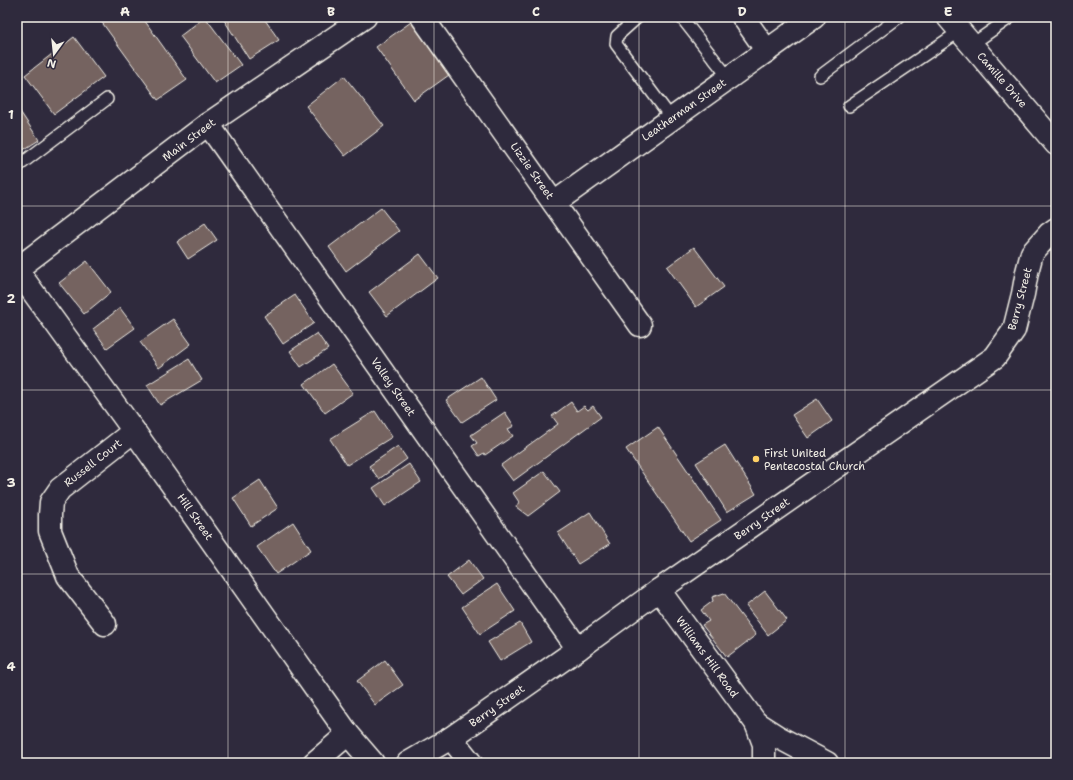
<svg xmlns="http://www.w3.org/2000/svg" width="1073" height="780" font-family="'Shantell Sans',sans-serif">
<rect width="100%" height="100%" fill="#2f2a3d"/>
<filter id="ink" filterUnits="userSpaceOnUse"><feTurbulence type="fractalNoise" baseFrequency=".025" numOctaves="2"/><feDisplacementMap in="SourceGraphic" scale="8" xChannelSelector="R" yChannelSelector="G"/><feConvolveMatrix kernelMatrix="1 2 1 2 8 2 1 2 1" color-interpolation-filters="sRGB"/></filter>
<g filter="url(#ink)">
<g fill="#756361" stroke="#f4f1e8">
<polygon points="98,17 142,17 187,80 158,100"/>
<polygon points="205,17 241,65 215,83 180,36"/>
<polygon points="222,17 263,17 279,40 249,59"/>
<polygon points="411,22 449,75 414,100 376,47"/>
<polygon points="74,37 104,77 54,114 25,75"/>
<polygon points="344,76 384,126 345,156 306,106"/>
<polygon points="17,107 39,140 17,154"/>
<polygon points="381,208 399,231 346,271 329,247"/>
<polygon points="205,223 217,240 188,259 177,242"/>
<polygon points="694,247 724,287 696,307 667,267"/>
<polygon points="420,254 438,278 387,316 369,292"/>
<polygon points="87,261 111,292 84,314 59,283"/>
<polygon points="295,295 314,323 283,344 264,316"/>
<polygon points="120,308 135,328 107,348 93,329"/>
<polygon points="173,319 191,344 159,368 140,342"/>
<polygon points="317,333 328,349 301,367 290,351"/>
<polygon points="189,359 202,380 160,405 147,385"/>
<polygon points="332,364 353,393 325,413 304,384"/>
<polygon points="481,377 496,400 462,422 446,400"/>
<polygon points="817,399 832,421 808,438 792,415"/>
<polygon points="571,402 577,411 584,406 588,410 593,406 601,417 513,481 501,465 558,424 552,416"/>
<polygon points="375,411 392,437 347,465 330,439"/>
<polygon points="505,412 514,426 508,429 513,436 485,455 484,453 479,456 472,446 477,443 471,435"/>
<polygon points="658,427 721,520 689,541 626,449"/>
<polygon points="725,445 756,494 727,512 696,463"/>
<polygon points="398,446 407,459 379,479 369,466"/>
<polygon points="409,464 421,482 385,506 373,488"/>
<polygon points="544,471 560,492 528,516 516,507 519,502 513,493"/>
<polygon points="260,480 278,508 251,526 233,498"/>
<polygon points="590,512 610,544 578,564 558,533"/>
<polygon points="293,522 311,550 276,574 257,547"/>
<polygon points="469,560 483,579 461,595 447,577"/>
<polygon points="497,584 515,611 480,634 462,607"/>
<polygon points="765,591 787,620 768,635 746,606"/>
<polygon points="724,593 756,635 727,657 702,625 709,621 701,610 713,601 712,597"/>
<polygon points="520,623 531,642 500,661 488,642"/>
<polygon points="385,660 403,685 375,705 357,681"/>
</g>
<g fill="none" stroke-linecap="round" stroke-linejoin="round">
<g stroke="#f4f1e8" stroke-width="14">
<g id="service">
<polyline points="638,17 617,36 616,44 672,119"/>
<polyline points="681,17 729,78"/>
<polyline points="971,45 1011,17"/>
<polyline points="820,76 899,17"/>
<polyline points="849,106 960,31"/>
<polyline points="17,167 107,99"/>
</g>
</g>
<g stroke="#f4f1e8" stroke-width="25">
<g id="minor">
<polyline points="422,17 640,325"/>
<polyline points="743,17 767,51"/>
<polyline points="948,17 1056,144"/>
<polyline points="208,124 578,649"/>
<polyline points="554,203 814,17"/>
<polyline points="17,270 134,431 348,734 373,763"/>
<polyline points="659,590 756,723 764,744 764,763"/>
<polyline points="105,624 68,576 50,531 50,515 51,502 60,489 134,431"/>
<polyline points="756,723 778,737 827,763"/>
<polyline points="451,738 471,763"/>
<polyline points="314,763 348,734"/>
<polyline points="408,763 451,738 578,649 659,590 995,357 1014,330 1023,294 1027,272 1032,253 1049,234 1056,229"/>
</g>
</g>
<g stroke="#f4f1e8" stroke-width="25">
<polyline id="secondary" points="17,269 208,124 365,17"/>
</g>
<use href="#service" stroke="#2f2a3d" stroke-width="11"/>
<use href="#minor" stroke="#2f2a3d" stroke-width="22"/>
<use href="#secondary" stroke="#2f2a3d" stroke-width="22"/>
</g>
</g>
<path fill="none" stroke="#f4f1e8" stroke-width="1" stroke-opacity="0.55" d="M228,17V763M434,17V763M639,17V763M845,17V763M17,206H1056M17,390H1056M17,574H1056"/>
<circle fill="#ffd166" stroke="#2f2a3d" stroke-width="1.5" cx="756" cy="459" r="4"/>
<g text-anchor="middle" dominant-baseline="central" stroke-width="4" stroke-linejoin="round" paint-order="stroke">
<g font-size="11" fill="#f4f1e8" stroke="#2f2a3d">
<text transform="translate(1002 80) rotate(49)">Camille Drive</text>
<text transform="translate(684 110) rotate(-35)">Leatherman Street</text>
<text transform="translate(189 140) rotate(-37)">Main Street</text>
<text transform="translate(532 171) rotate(55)">Lizzie Street</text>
<text transform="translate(1020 299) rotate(-75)">Berry Street</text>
<text transform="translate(393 387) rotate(55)">Valley Street</text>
<text transform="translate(93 463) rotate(-38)">Russell Court</text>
<text transform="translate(195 517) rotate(55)">Hill Street</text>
<text transform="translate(762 519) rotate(-35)">Berry Street</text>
<text transform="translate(707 657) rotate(54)">Williams Hill Road</text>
<text transform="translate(497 706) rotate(-35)">Berry Street</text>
</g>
<g font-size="11" fill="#f4f1e8" stroke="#2f2a3d" text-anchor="start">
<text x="764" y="453">First United<tspan x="764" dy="13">Pentecostal Church</tspan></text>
</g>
</g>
<rect width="1073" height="780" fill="none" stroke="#2f2a3d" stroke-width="44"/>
<g transform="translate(54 54) rotate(195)" stroke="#2f2a3d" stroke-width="3" paint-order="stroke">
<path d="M0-3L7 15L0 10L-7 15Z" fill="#f4f1e8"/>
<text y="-6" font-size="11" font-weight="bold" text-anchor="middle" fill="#f4f1e8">N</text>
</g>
<rect x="22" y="22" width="1029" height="736" fill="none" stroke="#f4f1e8" stroke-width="1.5"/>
<g font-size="13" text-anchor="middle" font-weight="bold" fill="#f4f1e8">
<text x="125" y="16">A</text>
<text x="331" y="16">B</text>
<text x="536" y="16">C</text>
<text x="742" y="16">D</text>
<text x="948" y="16">E</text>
<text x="11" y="119">1</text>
<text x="11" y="303">2</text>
<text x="11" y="487">3</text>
<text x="11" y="671">4</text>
</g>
</svg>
